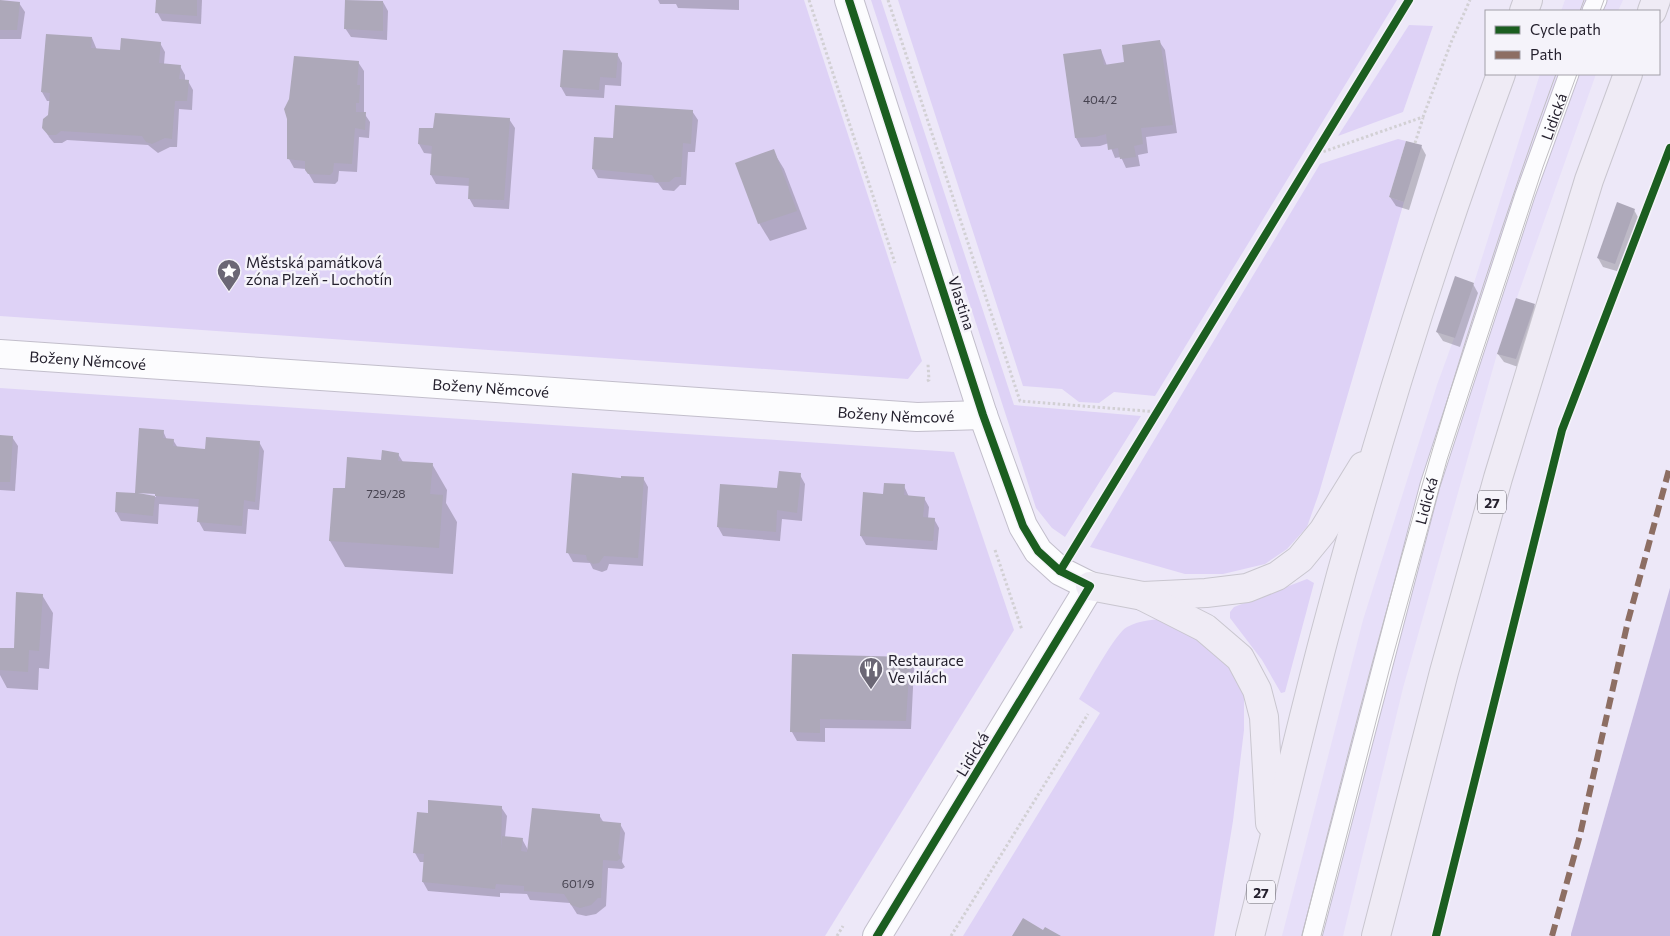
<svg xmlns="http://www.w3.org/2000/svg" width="1670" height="936" font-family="Commissioner,sans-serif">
<rect width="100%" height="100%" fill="#ede8f8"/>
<g fill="#e7dff9">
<polygon points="1565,0 1623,0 1618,11 1561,11"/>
<polygon points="1540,74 1596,74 1497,354 1403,688 1343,936 1282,936 1363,620 1437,385 1474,283"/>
</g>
<g fill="#ded2f6">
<polygon points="0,0 804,0 922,361 908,379 0,316"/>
<polygon points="871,0 881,0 1014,405 1141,416 1065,537 1052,528 1036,508"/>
<polygon points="898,0 1397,0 1155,396 1114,392 1099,403 1079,402 1062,389 1023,386"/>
<polygon points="1409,25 1433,26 1403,112 1338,136"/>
<polygon points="1398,139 1406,141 1389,197 1404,202 1319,493 1307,527 1287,549 1265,564 1223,574 1185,574 1090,547 1320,164"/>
<polygon points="0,388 954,452 1014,630 825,936 0,936"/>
<polygon points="1307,579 1314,583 1285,692 1281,693 1262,660 1230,618 1230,612 1234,607"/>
<path d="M1169,619L1211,648L1234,674L1244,697V730L1233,821L1214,936H963L1100,713L1079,699C1087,686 1116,632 1127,627C1140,620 1155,619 1169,619Z"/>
</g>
<polygon fill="#c7bbe1" points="1670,588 1670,936 1571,936 1571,934"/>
<g fill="#0003" fill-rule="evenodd">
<polygon points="158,0 202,0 201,24 162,21 157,12"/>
<polygon points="658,0 739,0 739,10 678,8 676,4 660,4"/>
<polygon points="0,1 19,3 25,12 21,39 0,39"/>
<polygon points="383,2 388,11 387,40 351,37 345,28"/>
<polygon points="92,38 97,50 121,51 160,43 165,52 164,64 180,66 185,75 185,81 188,81 193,90 192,110 179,109 177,147 170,147 158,153 148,145 67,140 62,143 54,143 49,137 44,127 49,116 50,101 47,101 42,92"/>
<polygon points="1159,41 1165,50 1177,133 1146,137 1148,153 1138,155 1140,166 1126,168 1121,157 1115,158 1109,143 1100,146 1081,147 1076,138 1101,50 1107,66 1126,63"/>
<polygon points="617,54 622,63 621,86 605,85 604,98 566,96 561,87"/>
<polygon points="358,62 364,71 364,113 370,122 369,138 359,137 357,172 339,171 338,181 335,184 314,183 306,169 294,168 289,159"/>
<polygon points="692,111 698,120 695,152 688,152 686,185 680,185 674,191 663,190 658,183 598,178 593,169 614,139"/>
<polygon points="509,119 515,128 509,209 474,207 469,198 470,186 436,184 431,175 433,154 424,153 419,144 420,129 435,130"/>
<polygon points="1421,146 1426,155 1409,210 1396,206 1390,197"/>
<polygon points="773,151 784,169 807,229 770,241 759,223"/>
<polygon points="1634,210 1639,219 1620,272 1603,267 1598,258"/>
<polygon points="1473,284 1478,293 1460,347 1443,341 1437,332"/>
<polygon points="1534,305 1539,314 1521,368 1504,362 1498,354"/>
<path d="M141,430L163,431L167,440H173L178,448L206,450L207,438L259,442L264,451L259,510L248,509L246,534L204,531L199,522L200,507L159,504L158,524L121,521L116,512L118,493L136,494ZM137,493H156V497L137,494Z"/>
<polygon points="0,437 12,437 18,446 15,491 0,490"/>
<polygon points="398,454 403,462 432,464 447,490 446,503 457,522 453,574 345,567 330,541 346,490 382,461"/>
<polygon points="800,475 805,484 802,521 782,519 780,541 723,536 718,527 721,486 778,490"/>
<polygon points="643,478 648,487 643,566 609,564 607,570 602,572 593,569 590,563 573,562 568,553 622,479"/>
<polygon points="904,486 909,497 924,498 929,507 928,519 934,519 939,528 937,550 866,545 861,536"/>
<polygon points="42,595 53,613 49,669 39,668 38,690 7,688 0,675 0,649 15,650"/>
<polygon points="909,658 914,667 911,729 825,728 825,742 797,741 792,732"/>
<polygon points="501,807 507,816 505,837 522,839 528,850 599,815 604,823 620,824 625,833 622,862 625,867 622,869 608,868 606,906 596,914 586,916 577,914 570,903 530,900 527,894 500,893 500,897 428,891 423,882 425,862 420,862 415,853 429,814"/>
</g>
<g fill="#ada8b9">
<polygon points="0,0 20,2 17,30 0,30"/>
<polygon points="156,0 197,0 197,16 155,13"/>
<polygon points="345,0 383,1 383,31 344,29"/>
<polygon points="46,34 92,37 91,48 120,50 121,38 161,42 159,63 181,65 179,79 189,80 187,101 175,101 172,139 165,138 152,144 146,142 142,136 61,131 56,135 48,135 42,128 43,119 48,115 50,93 41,92"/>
<polygon points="1160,40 1173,125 1141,128 1143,144 1134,146 1136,157 1120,159 1118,148 1108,150 1106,134 1095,137 1075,138 1063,54 1101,49 1104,65 1124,62 1122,45"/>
<polygon points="563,50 618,53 616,78 600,77 599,90 560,87"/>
<polygon points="294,56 359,61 357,85 360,85 359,103 356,103 356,112 366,112 365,130 355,128 352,164 334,163 333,172 330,175 308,174 305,170 305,161 287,159 287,119 284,109 289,99"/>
<polygon points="615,105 693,110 691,144 683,143 681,177 675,177 669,182 656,182 652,175 592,169 594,137 613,138"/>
<polygon points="435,113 510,118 504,200 468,199 469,178 430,175 432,146 418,144 419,128 433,128"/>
<polygon points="1406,141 1422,145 1404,202 1389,197"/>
<polygon points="774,149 797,211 758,224 735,163"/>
<polygon points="1617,202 1635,209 1615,264 1597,258"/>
<polygon points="1455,276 1474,283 1455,338 1436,332"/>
<polygon points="1516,298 1535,304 1516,359 1497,354"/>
<polygon points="139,428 164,430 163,438 174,439 173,446 205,449 206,437 260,441 255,502 244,500 242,526 197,522 199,499 155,496 155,494 138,493 155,496 153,516 115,512 116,492 135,493"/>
<polygon points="0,435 13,436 10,482 0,482"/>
<polygon points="382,450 399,453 398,461 433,463 430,494 443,495 439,548 329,541 333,488 345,488 347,457 381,460"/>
<polygon points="779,471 801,473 797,513 777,510 776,532 717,527 720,484 777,488"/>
<polygon points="572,473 621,478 621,476 644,477 638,558 604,556 599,563 593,564 587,560 586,555 566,553"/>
<polygon points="884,483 905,484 904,495 925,497 923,517 935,518 933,541 860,536 863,492 883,494"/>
<polygon points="16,592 43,594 39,651 29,650 28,672 0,670 0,648 14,648"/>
<polygon points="792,654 910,657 906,721 820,719 820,733 790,732"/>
<polygon points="428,800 502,806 501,850 502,836 523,838 521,851 527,852 532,808 600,814 600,821 621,823 618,853 621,858 617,861 603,860 601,898 598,898 591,905 580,908 571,905 564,894 524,891 524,886 496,884 495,889 422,882 424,854 413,853 417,812 428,813"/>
<polygon points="1023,918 1043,930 1045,927 1061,936 1012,936"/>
</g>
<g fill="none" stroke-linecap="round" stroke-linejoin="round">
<g stroke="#c2becb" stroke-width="21">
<g id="lane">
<polyline points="1592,11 1597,0"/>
<path id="s1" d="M1312,936L1430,485L1525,195L1569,74"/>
</g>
</g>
<g stroke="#c2becb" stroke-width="30">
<g id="street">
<polyline points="849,0 983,415 1023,526 1038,551 1060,571 1090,586 877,936"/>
<path id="s2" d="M0,354L917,417L983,415"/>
</g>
</g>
<g stroke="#c9c6cf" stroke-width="30">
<g id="primary">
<polyline points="1524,11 1528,0"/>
<polyline points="1652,11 1656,0"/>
<polyline points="1090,586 1143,596 1206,593 1247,588 1277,576 1300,559 1323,531 1363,466"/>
<polyline points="1144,597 1205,628 1240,658 1257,690 1264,717 1270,823"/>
<path d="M1250,936C1275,837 1298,737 1324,638C1374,448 1433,258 1501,74"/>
<polyline points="1376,936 1444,672 1498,478 1589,180 1628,74"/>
</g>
</g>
<g stroke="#d2d0d4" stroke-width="3" stroke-dasharray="2.5 2.5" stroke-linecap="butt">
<polyline points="809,0 895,263"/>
<polyline points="888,0 1020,401 1158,412"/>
<polyline points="1415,143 1423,118"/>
<polyline points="1314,155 1423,117 1452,40 1470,0"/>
<polyline points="927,381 929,380 928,364"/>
<polyline points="995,550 1022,630"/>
<polyline points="837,936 843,926"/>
<polyline points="951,936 1088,714"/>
</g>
<use href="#lane" stroke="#fcfcfe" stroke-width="19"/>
<use href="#street" stroke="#fcfcfe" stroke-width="28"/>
<use href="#primary" stroke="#efebf5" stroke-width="28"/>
<g stroke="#c0bec2" stroke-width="1">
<polyline points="1580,11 1584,0"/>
<polyline points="1600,11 1604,0"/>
<path d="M1302,936C1374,645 1453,355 1556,74"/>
<polyline points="1321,936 1390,667 1447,460 1543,167 1577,74"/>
</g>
<polyline stroke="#8d6e63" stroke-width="6" stroke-dasharray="12 6" stroke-linecap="butt" points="1552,936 1580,835 1628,621 1670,466"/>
<g stroke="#f5f3fa" stroke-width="11">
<g id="cycleway">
<polyline points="849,0 983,415 1023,526 1038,551 1060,571 1090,586 877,936"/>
<polyline points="1060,571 1409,0"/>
<polyline points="1436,936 1562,430 1670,148"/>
</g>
</g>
<use href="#cycleway" stroke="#1b5e20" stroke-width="8"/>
</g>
<defs>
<g id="sight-pin" transform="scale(1.25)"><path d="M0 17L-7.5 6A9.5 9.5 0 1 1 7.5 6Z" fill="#6b6775" stroke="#f5f3fa"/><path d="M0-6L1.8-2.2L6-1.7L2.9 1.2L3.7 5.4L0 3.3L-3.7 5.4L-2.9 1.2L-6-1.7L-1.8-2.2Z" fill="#fff"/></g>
<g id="restaurant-pin" transform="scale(1.25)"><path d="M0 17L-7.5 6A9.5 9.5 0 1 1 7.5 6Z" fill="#6b6775" stroke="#f5f3fa"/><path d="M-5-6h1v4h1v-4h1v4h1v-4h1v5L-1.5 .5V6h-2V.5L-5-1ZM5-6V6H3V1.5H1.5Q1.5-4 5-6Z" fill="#fff"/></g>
</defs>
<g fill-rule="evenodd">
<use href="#sight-pin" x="229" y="271"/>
<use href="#restaurant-pin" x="871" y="669"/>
</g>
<g text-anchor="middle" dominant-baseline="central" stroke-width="5" stroke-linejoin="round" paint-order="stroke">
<g font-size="12" fill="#474351">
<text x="1100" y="99">404/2</text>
<text x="386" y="493">729/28</text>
<text x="578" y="883">601/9</text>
</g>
<g fill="#f5f3fa" stroke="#63606b" stroke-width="1">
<rect x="1478" y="490.5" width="28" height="23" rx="4"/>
<rect x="1247" y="880.5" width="28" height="23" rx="4"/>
</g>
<g font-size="14" font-weight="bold" fill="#25212e">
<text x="1492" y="502">27</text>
<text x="1261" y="892">27</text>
</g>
<g font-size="15" fill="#25212e" stroke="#f5f3fa">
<text stroke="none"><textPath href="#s1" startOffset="855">Lidická</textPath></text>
<text transform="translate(962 303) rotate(72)">Vlastina</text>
<text stroke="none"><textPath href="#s2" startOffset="88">Boženy Němcové</textPath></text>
<text stroke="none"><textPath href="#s2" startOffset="492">Boženy Němcové</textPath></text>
<text stroke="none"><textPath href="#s2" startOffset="898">Boženy Němcové</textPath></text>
<text stroke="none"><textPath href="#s1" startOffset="450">Lidická</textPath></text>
<text transform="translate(972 754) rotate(-59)">Lidická</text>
</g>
<g font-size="15" fill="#25212e" stroke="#f5f3fa" text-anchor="start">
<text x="246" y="262">Městská památková<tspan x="246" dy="17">zóna Plzeň - Lochotín</tspan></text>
<text x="888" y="660">Restaurace<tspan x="888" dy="17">Ve vilách</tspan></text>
</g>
</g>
<rect x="1485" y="10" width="175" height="65" fill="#f5f3fa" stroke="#a29fa8"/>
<rect x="1495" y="26" width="25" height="8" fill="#1b5e20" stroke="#a29fa8"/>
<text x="1530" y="35" font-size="15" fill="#25212e">Cycle path</text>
<rect x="1495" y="51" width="25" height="8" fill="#8d6e63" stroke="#a29fa8"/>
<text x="1530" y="60" font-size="15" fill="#25212e">Path</text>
</svg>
